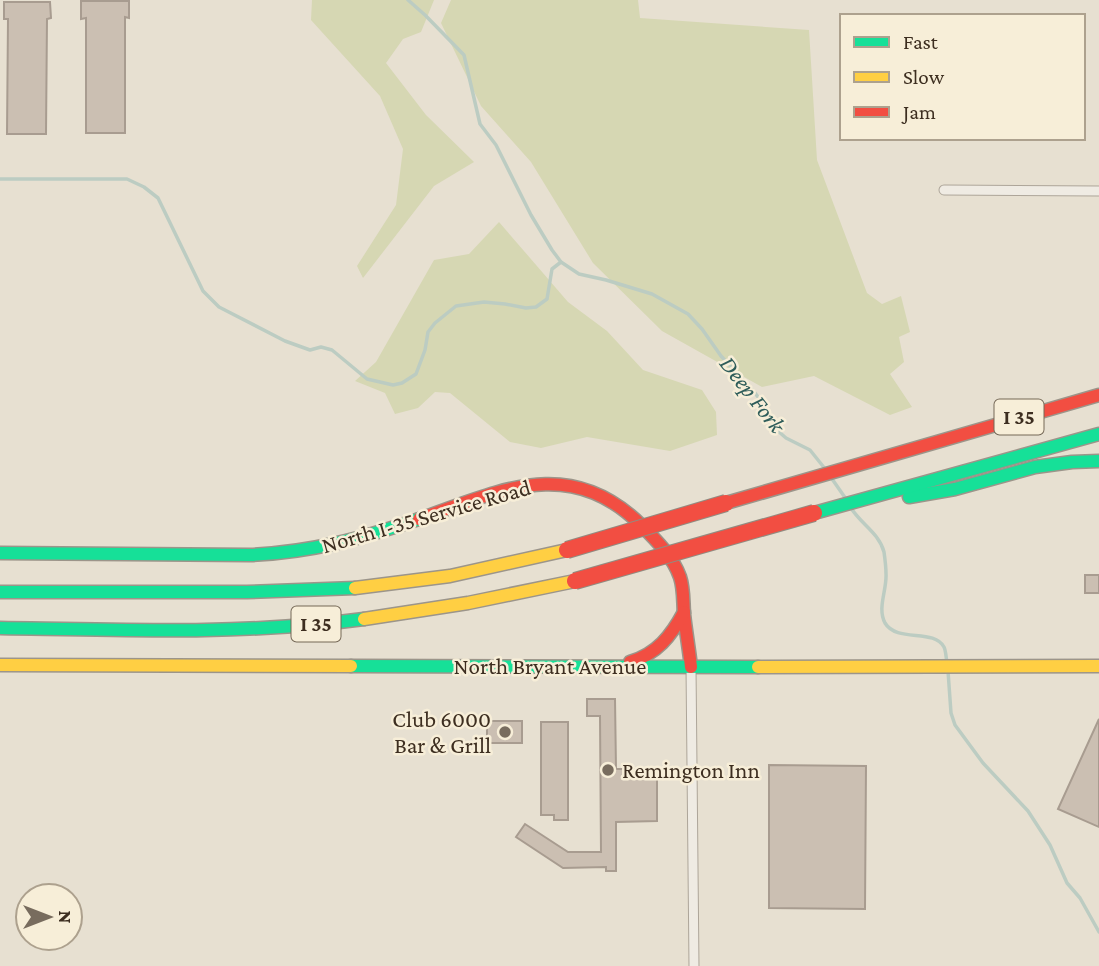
<svg xmlns="http://www.w3.org/2000/svg" width="1099" height="966" font-family="'Crimson Pro',serif">
<rect width="100%" height="100%" fill="#e7e0d1"/>
<g fill="#d6d7b3">
<polygon points="312,0 434,0 421,32 403,39 386,63 426,115 474,162 434,186 363,278 357,266 396,205 403,149 380,96 311,20"/>
<polygon points="451,0 638,0 640,18 809,30 817,160 867,293 882,304 901,296 910,332 899,337 904,362 890,374 912,407 890,415 814,376 762,387 662,331 593,263 531,162 481,106 441,23"/>
<polygon points="499,222 568,302 607,331 643,370 702,390 716,412 717,435 670,451 587,437 541,448 510,442 450,393 435,392 418,408 395,414 385,393 355,381 376,362 434,260 469,254"/>
</g>
<g fill="none" stroke-linecap="round" stroke-linejoin="round">
<g stroke="#bcccc2" stroke-width="3.5">
<polyline points="408,0 425,15 464,55 480,124 496,145 531,215 552,250 561,262 579,274 606,280 652,294 688,314 702,329 721,356 755,393 767,409 778,431 786,438 810,450 826,470"/>
<polyline points="0,179 127,179 144,187 158,198 203,291 219,307 285,341 310,350 321,347 332,350 367,379 393,385 402,383 416,374 425,350 428,332 435,323 456,306 484,302 505,304 526,308 536,307 547,299 552,269 561,262"/>
<polyline points="830,476 846,499"/>
<path d="M851,508C861,524 879,533 884,552C885,559 886,567 886,574C887,590 877,608 885,623C897,643 934,628 944,647C946,651 946,658 947,663"/>
<polyline points="948,671 951,713 955,725 983,763 1028,811 1050,845 1067,883 1080,898 1099,932"/>
</g>
</g>
<g fill="#cbbfb2" stroke="#a89c90" stroke-width="2">
<polygon points="81,1 129,1 129,18 125,17 125,133 86,133 86,18 81,19"/>
<polygon points="4,2 50,2 51,18 47,19 46,134 7,134 8,19 4,19"/>
<rect x="1085" y="575" width="14" height="18"/>
<polygon points="587,699 615,699 616,769 657,769 657,821 616,822 616,871 606,871 606,867 563,868 516,837 525,824 568,852 601,852 600,716 587,716"/>
<polygon points="1099,719 1099,827 1058,809"/>
<rect x="487" y="721" width="35" height="22"/>
<polygon points="541,722 568,722 568,820 554,820 554,815 541,815"/>
<polygon points="769,765 866,766 865,909 769,908"/>
</g>
<g fill="none" stroke-linecap="round" stroke-linejoin="round">
<g stroke="#ada599" stroke-width="11">
<g id="street">
<polyline points="944,190 1099,191"/>
<polyline points="691,667 694,966"/>
</g>
</g>
<g stroke="#9c958a" stroke-width="15">
<g id="fast">
<polyline points="909,497 955,489 1035,467 1072,462 1099,461"/>
<polyline points="814,513 1099,434"/>
<path d="M0,553L250,555C312,552 360,539 419,519"/>
<polyline points="0,592 247,592 355,588"/>
<path d="M0,628C121,630 243,635 364,619"/>
<polyline points="351,666 758,667"/>
</g>
</g>
<g stroke="#9c958a" stroke-width="15">
<g id="slow">
<polyline points="355,588 450,576 567,550"/>
<polyline points="364,619 468,603 575,581"/>
<polyline points="0,665 351,666"/>
<polyline points="758,667 1099,666"/>
</g>
</g>
<g stroke="#9c958a" stroke-width="15">
<g id="jam">
<polyline points="726,503 1099,395"/>
<path d="M419,519C500,491 570,454 642,526C657,541 673,557 680,577C684,589 683,601 684,614C686,632 689,649 691,667"/>
<path d="M630,662C657,654 671,636 684,612"/>
</g>
</g>
<use href="#street" stroke="#efebe3" stroke-width="9"/>
<use href="#fast" stroke="#16e098" stroke-width="12"/>
<use href="#slow" stroke="#ffcf43" stroke-width="12"/>
<use href="#jam" stroke="#f24e42" stroke-width="12"/>
<g stroke="#928b80" stroke-width="18" stroke-linecap="butt">
<g id="jam-bridge">
<polyline points="567,550 726,503"/>
<polyline points="575,581 814,513"/>
</g>
</g>
<use href="#jam-bridge" stroke="#f24e42" stroke-width="16"/>
</g>
<g fill="#786c5e" stroke="#f7eed8" stroke-width="2.5">
<circle cx="505" cy="732" r="7"/>
<circle cx="608" cy="770" r="7"/>
</g>
<g text-anchor="middle" dominant-baseline="central" stroke-width="5" stroke-linejoin="round" paint-order="stroke">
<g fill="#f7eed8" stroke="#756857" stroke-width="2">
<rect x="994.5" y="399.5" width="49" height="35" rx="5"/>
<rect x="291.5" y="606.5" width="49" height="35" rx="5"/>
</g>
<g font-size="21" font-weight="bold" fill="#3d2e20">
<text x="1019" y="417">I 35</text>
<text x="316" y="624">I 35</text>
</g>
<g font-size="23" fill="#3d2e20" stroke="#f7eed8">
<text transform="translate(426 516) rotate(-16)">North I-35 Service Road</text>
<text x="550" y="666">North Bryant Avenue</text>
</g>
<g font-size="23" fill="#3d2e20" stroke="#f7eed8" text-anchor="end">
<text x="491" y="719">Club 6000<tspan x="491" dy="26">Bar &amp; Grill</tspan></text>
<text x="622" y="770" text-anchor="start">Remington Inn</text>
</g>
<g font-size="24" font-style="italic" fill="#2f5d5a" stroke="#f7eed8">
<text transform="translate(753 394) rotate(52)">Deep Fork</text>
</g>
</g>
<rect x="840" y="14" width="245" height="126" fill="#f7eed8" stroke="#ada18e" stroke-width="2"/>
<rect x="854" y="37" width="35" height="10" fill="#16e098" stroke="#ada18e" stroke-width="2"/>
<text x="903" y="49" font-size="21" fill="#3d2e20">Fast</text>
<rect x="854" y="72" width="35" height="10" fill="#ffcf43" stroke="#ada18e" stroke-width="2"/>
<text x="903" y="84" font-size="21" fill="#3d2e20">Slow</text>
<rect x="854" y="107" width="35" height="10" fill="#f24e42" stroke="#ada18e" stroke-width="2"/>
<text x="903" y="119" font-size="21" fill="#3d2e20">Jam</text>
<g transform="translate(49 917) rotate(90)"><circle r="33" fill="#f7eed8" stroke="#ada18e" stroke-width="2"/>
<path d="M0-5L12 26L0 18L-12 26Z" fill="#786c5e"/>
<text y="-10" font-size="19" font-weight="bold" text-anchor="middle" fill="#3d2e20">N</text>
</g>
</svg>
